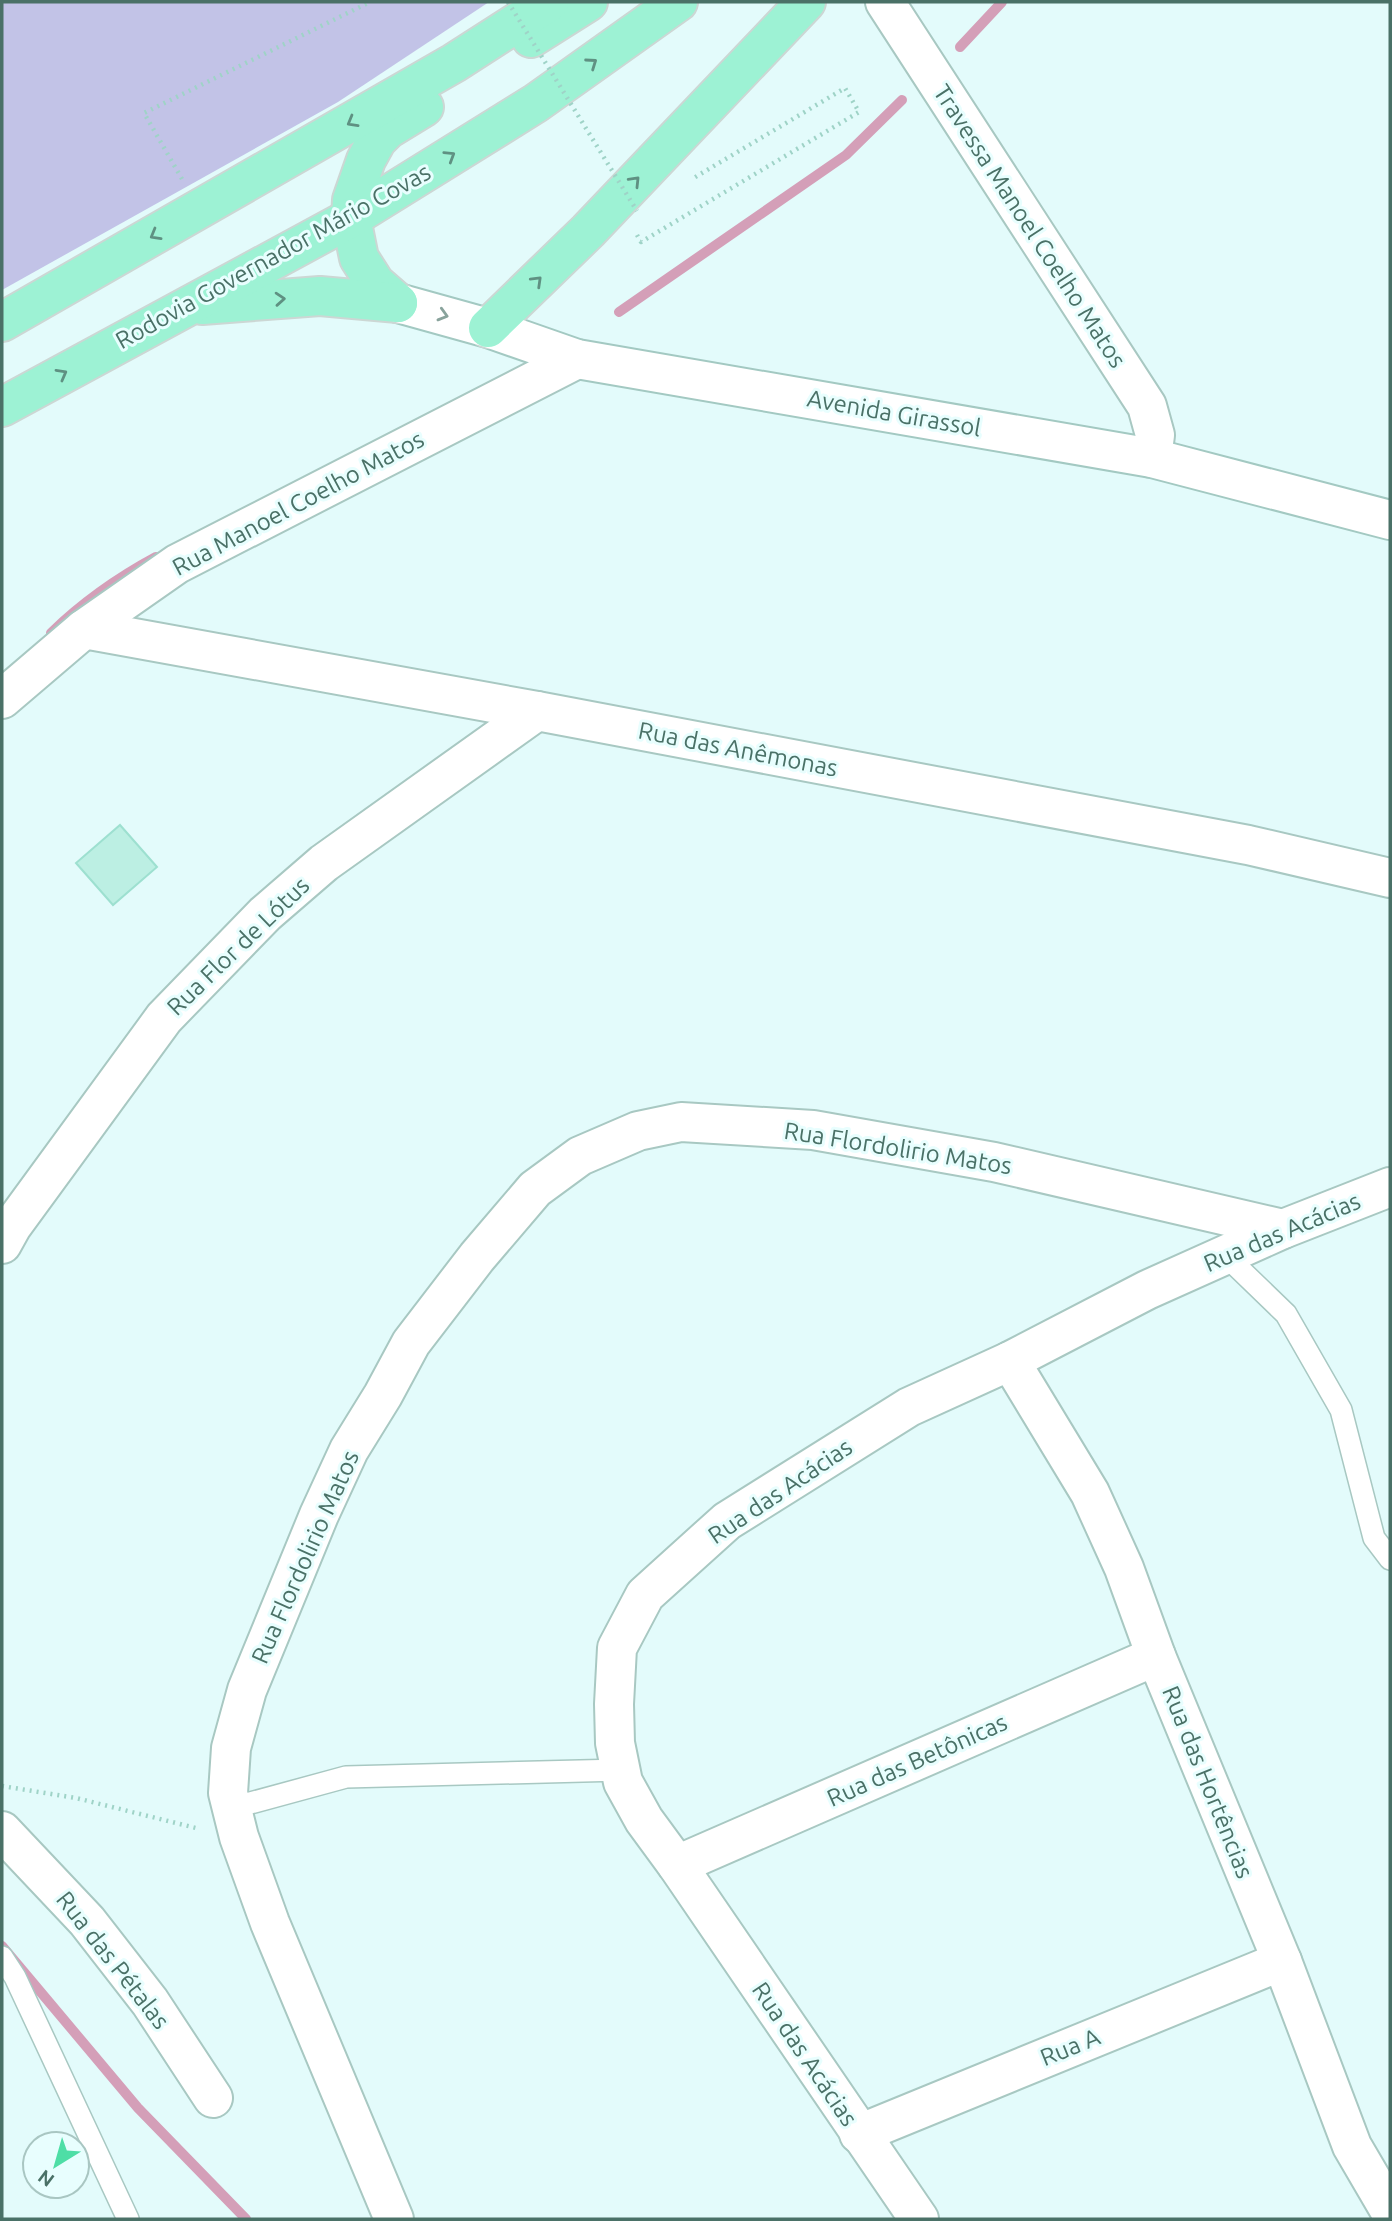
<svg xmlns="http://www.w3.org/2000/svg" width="1392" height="2221" font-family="Ubuntu,sans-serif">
<rect width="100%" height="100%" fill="#e3fbfb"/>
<polygon fill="#c2c3e7" points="2,2 489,2 338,102 2,290"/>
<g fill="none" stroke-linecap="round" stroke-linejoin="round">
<g stroke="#d49fb8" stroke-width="10">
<polyline points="960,47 1002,2"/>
<polyline points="619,312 846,155 902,100"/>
<path d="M51,633C83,602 117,578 156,557"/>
<polyline points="2,1946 138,2108 246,2219"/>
</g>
</g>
<polygon fill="#bcefe3" stroke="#9de0d0" stroke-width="2" points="120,825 157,867 113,905 76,863"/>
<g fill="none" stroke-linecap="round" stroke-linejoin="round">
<g stroke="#a8c8c2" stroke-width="24">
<g id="lane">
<polyline points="1225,1255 1286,1314 1341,1410 1374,1538 1390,1559"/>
<polyline points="232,1808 346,1777 621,1770"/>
<polyline points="2,1957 15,1977 128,2219"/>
</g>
</g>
<g stroke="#a8c8c2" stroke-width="42">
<g id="street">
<polyline points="885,2 1147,406 1155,435 1152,458"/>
<polyline points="84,629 537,711 1248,845 1390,878"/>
<polyline points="2,699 84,629 177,564 577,359"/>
<polyline points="2,1244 12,1226 164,1018 265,914 324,863 537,711"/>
<polyline points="1010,1361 1090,1493 1124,1568 1156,1656 1282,1961 1352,2146 1390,2211"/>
<polyline points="2,1831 87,1921 150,2002 213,2098"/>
<polyline points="677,1865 1156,1656"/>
<polyline points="859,2134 1282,1961"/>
<polyline points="394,2219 270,1923 239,1837 228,1793 231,1748 247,1690 319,1515 349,1450 383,1395 411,1343 477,1257 535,1189 580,1156 638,1131 681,1122 813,1130 994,1162 1283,1229"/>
<polyline points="919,2219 677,1865 644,1820 623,1782 615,1743 614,1704 617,1648 645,1595 727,1521 909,1407 1010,1361 1147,1290 1283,1229 1390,1187"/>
</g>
</g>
<g stroke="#a3c9c2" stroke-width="42">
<polyline id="secondary" points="398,303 488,328 577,359 1152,458 1390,520"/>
</g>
<g stroke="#ccd7d4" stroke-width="42">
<g id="highway">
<polyline points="531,38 588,2"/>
<polyline points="398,303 375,283 359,258 351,218 352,200 366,160 377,140 388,129 424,107"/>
<polyline points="202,305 320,296 398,303"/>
<polyline points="2,322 454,63 549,2"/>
<polyline points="488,328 588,231 806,2"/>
<polyline points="2,407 351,218 536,103 678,2"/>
</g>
</g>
<g stroke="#9fd3c7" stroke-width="4.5" stroke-dasharray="2 5" stroke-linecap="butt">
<polyline points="182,179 144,113 370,2"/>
<polyline points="637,235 641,242 859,112 845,88 692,179"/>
<polyline points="2,1786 76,1798 200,1829"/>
</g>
<use href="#lane" stroke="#fff" stroke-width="21"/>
<use href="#street" stroke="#fff" stroke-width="38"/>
<use href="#secondary" stroke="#fff" stroke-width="38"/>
<use href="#highway" stroke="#9df2d4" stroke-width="38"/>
<polyline stroke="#9fd3c7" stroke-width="4.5" stroke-dasharray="2 5" stroke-linecap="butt" points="508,2 637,211"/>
</g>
<defs><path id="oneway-chevron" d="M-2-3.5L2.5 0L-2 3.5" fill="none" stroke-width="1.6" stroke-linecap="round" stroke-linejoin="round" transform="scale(1.75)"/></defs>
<g stroke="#5f9182">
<use href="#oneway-chevron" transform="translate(592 63) rotate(-35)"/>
<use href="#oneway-chevron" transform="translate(352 122) rotate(150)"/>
<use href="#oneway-chevron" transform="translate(450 156) rotate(-32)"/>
<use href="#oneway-chevron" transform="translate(635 181) rotate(-46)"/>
<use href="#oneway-chevron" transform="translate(155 235) rotate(150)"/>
<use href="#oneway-chevron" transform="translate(537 281) rotate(-44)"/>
<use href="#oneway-chevron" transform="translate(280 299) rotate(-4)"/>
<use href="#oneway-chevron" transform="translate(62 374) rotate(-29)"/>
</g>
<use stroke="#89a39c" href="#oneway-chevron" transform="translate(443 315) rotate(16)"/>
<g text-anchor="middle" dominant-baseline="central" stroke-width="6" stroke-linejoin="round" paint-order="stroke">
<g font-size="24" fill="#4a7167" stroke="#e8fefe">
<text transform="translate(1030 226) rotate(57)">Travessa Manoel Coelho Matos</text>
<text transform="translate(273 256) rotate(-29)">Rodovia Governador Mário Covas</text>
<text transform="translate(894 413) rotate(10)">Avenida Girassol</text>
<text transform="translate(298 503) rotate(-28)">Rua Manoel Coelho Matos</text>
<text transform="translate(738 749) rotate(11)">Rua das Anêmonas</text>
<text transform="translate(238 946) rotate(-44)">Rua Flor de Lótus</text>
<text transform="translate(898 1148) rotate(9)">Rua Flordolirio Matos</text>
<text transform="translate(1282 1232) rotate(-23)">Rua das Acácias</text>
<text transform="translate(780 1491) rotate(-34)">Rua das Acácias</text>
<text transform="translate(305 1557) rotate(-66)">Rua Flordolirio Matos</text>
<text transform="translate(917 1760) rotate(-24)">Rua das Betônicas</text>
<text transform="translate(1208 1782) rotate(68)">Rua das Hortências</text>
<text transform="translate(113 1960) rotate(52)">Rua das Pétalas</text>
<text transform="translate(1070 2047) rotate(-22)">Rua A</text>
<text transform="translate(805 2054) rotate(56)">Rua das Acácias</text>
</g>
</g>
<rect width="1392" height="2221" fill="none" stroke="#4a7167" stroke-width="7"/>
<g transform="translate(56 2165) rotate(217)"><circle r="33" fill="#e8fefe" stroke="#a9c6c2" stroke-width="2"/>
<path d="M0-5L12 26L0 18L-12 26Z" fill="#4edea6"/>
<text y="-10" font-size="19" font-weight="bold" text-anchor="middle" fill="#4a7167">N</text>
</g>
</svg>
